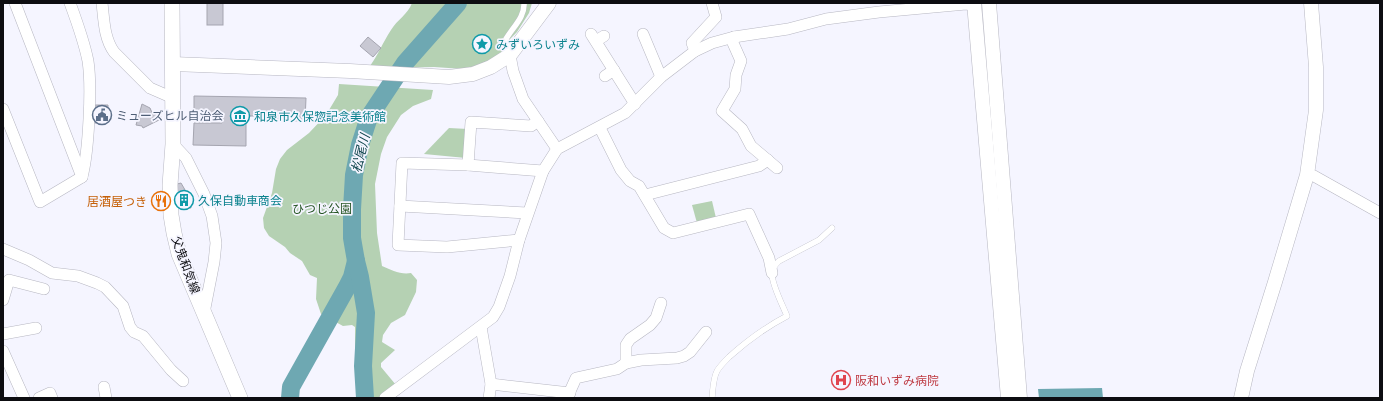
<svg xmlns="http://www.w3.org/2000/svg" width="1383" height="401" font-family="Ubuntu,'Noto Sans JP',sans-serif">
<rect width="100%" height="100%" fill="#f5f5ff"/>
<g fill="#b5d1b3">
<path d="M412,3H532L529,13L517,32L510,39V49L483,64L463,69L434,67L391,68L370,66C378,55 383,42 391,30C397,20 408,14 412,3Z"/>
<path d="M339,84L433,90L431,99L413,106L401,115L387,137L381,154L375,184L377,233L382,266C391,270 401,275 411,273L417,280L416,292L405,315L391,323L383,335L382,342L395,350L381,363V367L396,385L381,398H357L355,343V327L352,325L343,326L321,314L316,299L317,278L310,275L302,261L290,253L285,247L269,236L264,228L263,218L272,193L276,169L280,159L287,150L309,133L326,115L338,95Z"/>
<polygon points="449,128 468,129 466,158 424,154"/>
<polygon points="712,201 716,218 697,223 692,205"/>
</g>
<polygon fill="#6ea8b2" points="1102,388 1103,398 1039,398 1038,389"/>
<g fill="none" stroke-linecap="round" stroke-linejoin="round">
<g stroke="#6ea8b2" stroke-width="18">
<polyline points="290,398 291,387 347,287 352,277 356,261"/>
<polyline points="365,398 363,366 366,313 360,277 356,261 352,238 352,209 354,175 360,145 369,117 405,63 458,3"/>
</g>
</g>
<g fill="#c8c8d3" stroke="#a5a5b0">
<rect x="207" y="3" width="16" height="22"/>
<polygon points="368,37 381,48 373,57 360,46"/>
<polygon points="194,96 306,98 305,121 258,120 258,116 246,116 246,146 193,145 194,123 222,123 222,116 194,115"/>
<polygon points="142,104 150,108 153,115 160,112 161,119 143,128 142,126 136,125"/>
<polygon points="95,105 108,105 108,118 107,118 106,123 94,123"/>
<polygon points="181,183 188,195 191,208 184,208 184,206 178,206 177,184"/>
</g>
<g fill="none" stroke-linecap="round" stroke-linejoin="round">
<g stroke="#b7b7c2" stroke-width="6">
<g id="service">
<path d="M510,54L506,48L507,42L506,39C513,27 525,17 524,3"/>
<path d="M712,398C713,389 713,379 717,371C720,366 725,361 729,357C748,340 764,328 787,316C783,306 772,285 772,274C771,269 775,265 779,261L819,240L832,228"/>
</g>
</g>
<g stroke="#b7b7c2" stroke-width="12">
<g id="minor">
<polyline points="15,3 82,177"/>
<path d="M102,3C104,20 104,38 114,52L150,88L173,98"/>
<polyline points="591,34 635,104"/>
<polyline points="643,34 661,77"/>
<polyline points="734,37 733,43 741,61 736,75 735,89 722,111 742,129 751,146 777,168"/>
<polyline points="596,41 604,36"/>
<polyline points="695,51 692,43 716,17 712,3"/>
<polyline points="510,55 513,71 523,99 557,149"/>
<polyline points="605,76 614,70"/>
<path d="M3,109L40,202L82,177C87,158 88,139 89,119C90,100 91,81 88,61C84,41 77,22 70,3"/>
<polyline points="600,128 621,170 630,181 639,186 664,228 673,233 749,214 769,258 772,273"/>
<polyline points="173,144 186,158 204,194 212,216 216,243 214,262 204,313"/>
<polyline points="468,165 471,122 531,126 538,121"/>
<polyline points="1307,175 1314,176 1380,213"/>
<polyline points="645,195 759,166 768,160"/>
<polyline points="400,206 527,213"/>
<polyline points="519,240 447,247 398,245 402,163 468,165 543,171"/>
<polyline points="3,249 29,260 52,273 78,276 97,283 105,287 123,306 130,327 134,332 143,336 171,370 183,381"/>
<polyline points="3,300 9,280 44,289"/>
<polyline points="481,327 491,384 489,398"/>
<polyline points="3,334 36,328"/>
<polyline points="3,351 24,398"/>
<polyline points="626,363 626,345 630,339 650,325 656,318 661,303"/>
<polyline points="491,384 570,393"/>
<polyline points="104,387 106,398"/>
<polyline points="39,398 50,393 52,398"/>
<polyline points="385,398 493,317 499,307 510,276 519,240 543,171 557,149 625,113 661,77 695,51 712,43 734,37 788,29 826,19 879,12 966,4 975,6"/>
<polyline points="567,398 576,378 617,369 626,363 641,360 677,358 684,356 690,352 706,332"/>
</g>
</g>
<g stroke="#b7b7c2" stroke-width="15">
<g id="tertiary">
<polyline points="974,3 1008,398"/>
<polyline points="989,3 1020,398"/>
<polyline points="173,64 350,71 449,77 473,74 491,67 510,55 549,3"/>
<polyline points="1241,398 1247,371 1275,282 1307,175 1316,110 1316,67 1311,3"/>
</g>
</g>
<g stroke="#b7b7c2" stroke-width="16">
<polyline id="secondary" points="172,3 173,144 170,185 171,215 174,233 179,254 240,398"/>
</g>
<use href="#service" stroke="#fff" stroke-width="5.5"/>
<use href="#minor" stroke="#fff" stroke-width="11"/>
<use href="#tertiary" stroke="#fff" stroke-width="14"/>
<use href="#secondary" stroke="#fff" stroke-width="15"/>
</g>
<defs>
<g id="sight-ring" transform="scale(1)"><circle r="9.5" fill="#f5f5ff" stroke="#0f9aa8" stroke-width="1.5"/><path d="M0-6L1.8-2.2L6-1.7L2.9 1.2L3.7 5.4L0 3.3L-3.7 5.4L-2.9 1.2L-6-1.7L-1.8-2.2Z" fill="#0f9aa8"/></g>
<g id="civic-ring" transform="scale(1)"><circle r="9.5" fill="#f5f5ff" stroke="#5c6f8a" stroke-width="1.5"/><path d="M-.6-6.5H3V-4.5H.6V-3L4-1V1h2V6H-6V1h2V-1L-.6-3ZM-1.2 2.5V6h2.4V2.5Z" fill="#5c6f8a"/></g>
<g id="museum-ring" transform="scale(1)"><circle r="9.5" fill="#f5f5ff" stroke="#0f9aa8" stroke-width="1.5"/><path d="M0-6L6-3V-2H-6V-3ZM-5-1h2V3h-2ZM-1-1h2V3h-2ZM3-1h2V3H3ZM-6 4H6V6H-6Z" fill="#0f9aa8"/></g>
<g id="building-ring" transform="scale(1)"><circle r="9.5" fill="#f5f5ff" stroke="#0f9aa8" stroke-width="1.5"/><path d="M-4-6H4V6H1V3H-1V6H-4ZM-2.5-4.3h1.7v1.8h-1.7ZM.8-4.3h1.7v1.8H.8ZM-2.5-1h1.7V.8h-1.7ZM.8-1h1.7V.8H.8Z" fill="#0f9aa8"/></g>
<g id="restaurant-ring" transform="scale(1)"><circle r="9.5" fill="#f5f5ff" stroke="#e8710a" stroke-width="1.5"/><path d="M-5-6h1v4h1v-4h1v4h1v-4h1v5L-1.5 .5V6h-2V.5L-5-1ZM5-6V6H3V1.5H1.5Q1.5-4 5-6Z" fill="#e8710a"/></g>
<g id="hospital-ring" transform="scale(1)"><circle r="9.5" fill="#f5f5ff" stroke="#e0444e" stroke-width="1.5"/><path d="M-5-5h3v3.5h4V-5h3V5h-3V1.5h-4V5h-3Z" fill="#e0444e"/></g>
</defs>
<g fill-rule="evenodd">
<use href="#sight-ring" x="482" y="44"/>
<use href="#civic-ring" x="102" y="115"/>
<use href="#museum-ring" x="240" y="116"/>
<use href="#building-ring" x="184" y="200"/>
<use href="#restaurant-ring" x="161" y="201"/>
<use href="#hospital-ring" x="841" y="380"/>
</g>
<g text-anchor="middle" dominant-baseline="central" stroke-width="3.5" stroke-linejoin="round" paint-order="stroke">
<g font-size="12" fill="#0d838f" stroke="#f5f5ff" text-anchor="start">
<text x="496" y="44">みずいろいずみ</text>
<text x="254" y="116">和泉市久保惣記念美術館</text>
<text x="198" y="200">久保自動車商会</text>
</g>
<g font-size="12" fill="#4e5e75" stroke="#f5f5ff" text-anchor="start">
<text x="116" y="115">ミューズヒル自治会</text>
</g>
<g font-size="12" fill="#c56008" stroke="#f5f5ff" text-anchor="end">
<text x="147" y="201">居酒屋つき</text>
</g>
<g font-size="12" fill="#265525" stroke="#f5f5ff">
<text x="322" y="208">ひつじ公園</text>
</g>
<g font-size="12" fill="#0d0d11" stroke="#f5f5ff">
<text transform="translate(186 265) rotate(70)">父鬼和気線</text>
</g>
<g font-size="12" fill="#be3a42" stroke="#f5f5ff" text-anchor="start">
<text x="855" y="380">阪和いずみ病院</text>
</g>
<g font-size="13" font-style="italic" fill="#11464e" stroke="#f5f5ff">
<text transform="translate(360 153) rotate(-76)">松尾川</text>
</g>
</g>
<rect width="1383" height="401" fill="none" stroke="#0d0d11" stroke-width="8"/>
</svg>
